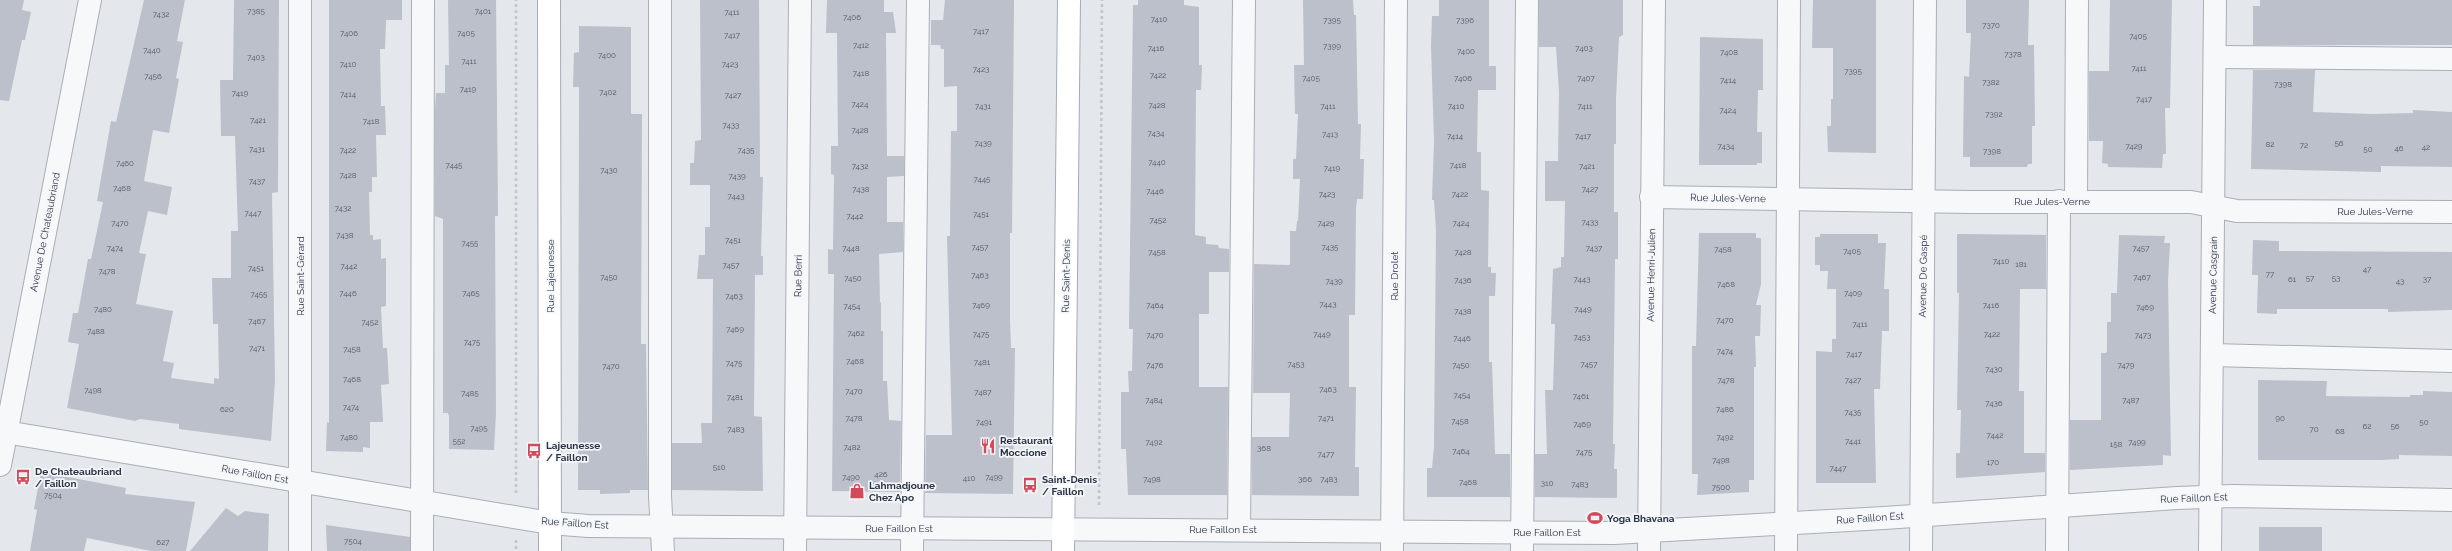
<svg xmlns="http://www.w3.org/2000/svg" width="2452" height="551" font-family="Raleway,sans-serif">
<rect width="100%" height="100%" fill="#e4e7ec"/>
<g fill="#bbc0ca">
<polygon points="0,0 24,0 22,10 31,12 25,40 22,40 9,101 0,100"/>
<polygon points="144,0 185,0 177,41 183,42 176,78 179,79 169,133 153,130 144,181 172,187 167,215 148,211 139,253 146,254 136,304 173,311 163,361 174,363 171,378 214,384 214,378 219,379 218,324 213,324 212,278 231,278 231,231 238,231 235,136 221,136 220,80 233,80 234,0 279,0 278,192 272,193 275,380 271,441 179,429 179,424 140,419 135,421 67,408 79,344 68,342 73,313 78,313 88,259 91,259 103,202 97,201 111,121 116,122"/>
<polygon points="329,0 402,0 402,20 386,20 385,49 380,49 381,106 385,106 386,135 376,135 377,177 372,177 372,192 369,192 370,235 373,235 373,240 381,239 381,259 386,258 386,306 381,307 383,348 387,348 389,384 381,385 383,422 370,422 370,448 363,447 363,452 326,451 327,422 329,423"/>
<polygon points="448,0 496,0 498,216 495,216 496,413 494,450 449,449 449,416 448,413 443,413 443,219 435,216 435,110 436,93 445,93 445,65 449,65"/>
<polygon points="700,0 759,0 760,165 760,177 763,177 761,256 763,256 763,275 755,275 754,416 762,417 763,491 672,490 672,443 702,443 701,423 712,423 713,279 697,279 699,255 705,255 705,227 710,227 710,185 690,185 690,163 694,163 695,141 701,140"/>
<polygon points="827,0 884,0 884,12 893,12 896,33 886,33 887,156 904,156 904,176 887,177 887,222 903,222 903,252 879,254 880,302 881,302 881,331 883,331 883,381 887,381 889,420 901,421 900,492 832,491 834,274 828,274 828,249 833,250 834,175 831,174 831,146 838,146 837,33 826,33"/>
<polygon points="945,0 1014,0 1012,233 1010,233 1010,320 1011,348 1015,348 1013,494 925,493 926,435 952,435 947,236 950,236 951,131 957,131 957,86 944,87 944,49 941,49 940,45 931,45 931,20 943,20"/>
<polygon points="1138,0 1184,0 1184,5 1199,7 1199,65 1202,65 1201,90 1196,90 1195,235 1206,237 1206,244 1218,245 1219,248 1229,249 1229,272 1209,272 1209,314 1199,314 1199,387 1228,387 1227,495 1128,495 1126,449 1121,449 1121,392 1129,392 1128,371 1132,371 1133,329 1129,329 1133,5 1138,5"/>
<polygon points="1303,0 1353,0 1354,15 1356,15 1358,124 1361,124 1360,159 1364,159 1363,199 1357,199 1356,208 1355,315 1349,315 1349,387 1356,387 1355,467 1359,467 1359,496 1252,495 1252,437 1289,437 1290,393 1253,393 1254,264 1290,265 1290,231 1296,231 1297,221 1298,221 1300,179 1293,179 1293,159 1296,159 1298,114 1295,114 1294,65 1304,65"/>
<polygon points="1439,0 1489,0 1489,66 1496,66 1496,90 1478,90 1477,152 1481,152 1481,190 1489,191 1488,267 1491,267 1491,273 1496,273 1495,296 1489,296 1489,362 1492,362 1495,454 1510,454 1510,497 1427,497 1427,468 1432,468 1434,447 1436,230 1434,200 1432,200 1434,141 1431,46 1432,16 1439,16"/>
<polygon points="1539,0 1623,0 1623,35 1619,37 1616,99 1616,144 1614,144 1614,212 1618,212 1618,259 1615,259 1613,444 1615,444 1614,469 1617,469 1617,498 1535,497 1535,454 1547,454 1545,390 1553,390 1555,324 1551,324 1553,269 1561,267 1561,257 1564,257 1565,201 1545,201 1545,161 1558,161 1559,92 1556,47 1539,47"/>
<polygon points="1813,0 1876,0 1876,153 1828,152 1827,126 1831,126 1831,99 1833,99 1833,48 1812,48"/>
<polygon points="1966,0 2029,0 2028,45 2034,45 2035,126 2032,126 2032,164 2028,164 2027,167 1970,167 1970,157 1963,157 1964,76 1969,77 1971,33 1966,33"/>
<polygon points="2110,0 2172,0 2170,108 2165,108 2166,154 2163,154 2162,168 2108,167 2108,164 2102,163 2103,141 2089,141 2089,71 2109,71"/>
<polygon points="2260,0 2452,0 2452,45 2253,45 2253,6 2260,6"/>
<polygon points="579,26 631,27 631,114 642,114 641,344 646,344 648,490 630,490 630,493 600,494 600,490 578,490 579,114 579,87 573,87 574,53 579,52"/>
<polygon points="1700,37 1763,39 1763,90 1758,90 1757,132 1762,132 1762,163 1757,163 1757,165 1699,165"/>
<polygon points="2253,70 2315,70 2313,112 2372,114 2413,113 2413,110 2452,112 2452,167 2381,166 2381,172 2251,169"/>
<polygon points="1699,233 1756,233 1756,238 1761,238 1761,284 1756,305 1761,305 1760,336 1755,336 1756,367 1754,367 1754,480 1749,480 1749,492 1697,495 1698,474 1692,474 1692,346 1696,346"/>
<polygon points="1820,234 1878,234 1878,243 1886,243 1884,289 1889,289 1889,331 1882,331 1880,389 1874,389 1876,483 1816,483 1816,351 1832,352 1832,339 1836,339 1836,289 1827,289 1828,271 1820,271 1820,265 1815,265 1815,237 1820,237"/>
<polygon points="1957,234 2046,235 2046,289 2020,289 2019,391 2024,391 2024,453 2045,453 2045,472 1956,478 1956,453 1960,453 1961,410 1957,410 1959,293 1957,293"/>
<polygon points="2119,235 2165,236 2164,243 2170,243 2168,281 2171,456 2163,455 2163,465 2070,470 2070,420 2101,420 2101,353 2106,353 2107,351 2107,322 2111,322 2111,293 2117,293"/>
<polygon points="2253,240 2279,241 2279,251 2452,252 2452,310 2388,312 2388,309 2277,309 2277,314 2257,313 2258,275 2252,275"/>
<polygon points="2258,380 2327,381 2326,396 2410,397 2410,395 2423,395 2423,391 2452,392 2452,456 2399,455 2399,459 2381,460 2258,460"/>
<polygon points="41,472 126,488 125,494 195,502 186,551 151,551 87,538 84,551 30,551 37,510 34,509"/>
<polygon points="226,508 238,516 245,511 269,514 268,551 190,551"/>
<polygon points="326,525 410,537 410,551 327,551"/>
<rect x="2259" y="527" width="63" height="24"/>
</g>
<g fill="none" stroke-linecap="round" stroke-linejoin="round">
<g stroke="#a9aeb7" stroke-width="24">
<g id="minor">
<polyline points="660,0 660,496 663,551"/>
<polyline points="2215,57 2452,59"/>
<polyline points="1651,197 1971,202 2191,202 2237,211 2452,212"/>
<polyline points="2076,201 2077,0"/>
<polyline points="2212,355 2452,361"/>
<polyline points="0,431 550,523 588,526 1614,533 1884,518 2177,498 2233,496 2452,500"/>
<polyline points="0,465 90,0"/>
<polyline points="1239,529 1244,0"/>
<polyline points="300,551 300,0"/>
<polyline points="422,551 423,0"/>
<polyline points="795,551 800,0"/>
<polyline points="912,551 918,0"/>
<polyline points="1392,551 1396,0"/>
<polyline points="1522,551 1527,0"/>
<polyline points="1649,551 1654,0"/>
<polyline points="1786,551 1789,0"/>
<polyline points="1921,551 1925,0"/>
<polyline points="2057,551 2059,201"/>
<polyline points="2210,551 2215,0"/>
</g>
</g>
<g stroke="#a3abb8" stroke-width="24">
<g id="major">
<polyline points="549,0 550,551"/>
<polyline points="1063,551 1069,0"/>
</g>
</g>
<g stroke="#c2c5cb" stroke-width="2.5" stroke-dasharray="3 3" stroke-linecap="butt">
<polyline points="516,493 516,0"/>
<polyline points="1099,505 1102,0"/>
<polyline points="516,540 516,551"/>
</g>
<use href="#minor" stroke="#f7f8fa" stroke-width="22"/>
<use href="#major" stroke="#fff" stroke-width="22"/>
</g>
<defs>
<g id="restaurant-bare" transform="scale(1.2)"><path d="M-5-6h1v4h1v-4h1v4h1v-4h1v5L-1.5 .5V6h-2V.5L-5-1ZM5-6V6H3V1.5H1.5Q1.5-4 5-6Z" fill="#d1495b" stroke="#f4f6f9" stroke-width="2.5" paint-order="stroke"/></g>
<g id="bus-bare" transform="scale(1.2)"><path d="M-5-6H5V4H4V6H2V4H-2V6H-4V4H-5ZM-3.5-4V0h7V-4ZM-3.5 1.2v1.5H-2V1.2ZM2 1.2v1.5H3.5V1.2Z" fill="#d1495b" stroke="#f4f6f9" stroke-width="2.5" paint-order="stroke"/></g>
<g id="shop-bare" transform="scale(1.2)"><path d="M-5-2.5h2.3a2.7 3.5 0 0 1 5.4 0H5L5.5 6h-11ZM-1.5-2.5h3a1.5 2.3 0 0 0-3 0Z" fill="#d1495b" stroke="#f4f6f9" stroke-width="2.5" paint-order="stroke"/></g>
<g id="stadium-bare" transform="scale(1.2)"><path d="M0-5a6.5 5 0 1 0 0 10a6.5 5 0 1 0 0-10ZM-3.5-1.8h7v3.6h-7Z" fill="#d1495b" stroke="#f4f6f9" stroke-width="2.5" paint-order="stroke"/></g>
</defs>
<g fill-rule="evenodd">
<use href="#restaurant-bare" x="988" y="446"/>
<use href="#bus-bare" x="534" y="451"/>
<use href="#bus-bare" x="23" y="477"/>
<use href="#bus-bare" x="1030" y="485"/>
<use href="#shop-bare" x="857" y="491"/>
<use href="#stadium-bare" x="1595" y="518"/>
</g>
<g text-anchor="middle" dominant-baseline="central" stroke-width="3.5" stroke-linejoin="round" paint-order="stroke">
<g font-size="8" fill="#4f5766">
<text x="256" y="11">7385</text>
<text x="483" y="11">7401</text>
<text x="732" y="12">7411</text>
<text x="161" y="14">7432</text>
<text x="852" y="17">7406</text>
<text x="1159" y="19">7410</text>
<text x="1332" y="20">7395</text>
<text x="1465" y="20">7396</text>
<text x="1991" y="25">7370</text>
<text x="981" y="31">7417</text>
<text x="349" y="33">7406</text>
<text x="466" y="33">7405</text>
<text x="732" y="35">7417</text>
<text x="2138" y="36">7405</text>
<text x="861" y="45">7412</text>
<text x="1332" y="46">7399</text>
<text x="1156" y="48">7416</text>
<text x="1584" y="48">7403</text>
<text x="152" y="50">7440</text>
<text x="1466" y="51">7400</text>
<text x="1729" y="52">7408</text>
<text x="2013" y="54">7378</text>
<text x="607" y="55">7400</text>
<text x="256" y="57">7403</text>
<text x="469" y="61">7411</text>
<text x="348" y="64">7410</text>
<text x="730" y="64">7423</text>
<text x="2139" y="68">7411</text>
<text x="981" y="69">7423</text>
<text x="1853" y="71">7395</text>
<text x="861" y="73">7418</text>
<text x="1158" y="75">7422</text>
<text x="153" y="76">7456</text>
<text x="1311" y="78">7405</text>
<text x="1463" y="78">7406</text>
<text x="1586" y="78">7407</text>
<text x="1728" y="80">7414</text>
<text x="1991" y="82">7382</text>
<text x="2283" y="84">7398</text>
<text x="468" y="89">7419</text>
<text x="608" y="92">7402</text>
<text x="240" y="93">7419</text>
<text x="348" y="94">7414</text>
<text x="733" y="95">7427</text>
<text x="2144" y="99">7417</text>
<text x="860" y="104">7424</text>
<text x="1157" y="105">7428</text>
<text x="983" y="106">7431</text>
<text x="1328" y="106">7411</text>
<text x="1456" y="106">7410</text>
<text x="1585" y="106">7411</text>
<text x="1728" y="110">7424</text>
<text x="1994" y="114">7392</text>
<text x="258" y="120">7421</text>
<text x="371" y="121">7418</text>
<text x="731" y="125">7433</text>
<text x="860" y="130">7428</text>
<text x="1156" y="133">7434</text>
<text x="1330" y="134">7413</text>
<text x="1455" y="136">7414</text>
<text x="1583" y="136">7417</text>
<text x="983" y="143">7439</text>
<text x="2339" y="143">56</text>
<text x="2270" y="144">82</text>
<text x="2304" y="145">72</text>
<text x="1726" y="146">7434</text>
<text x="2134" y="146">7429</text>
<text x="2426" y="147">42</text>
<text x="2399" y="148">46</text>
<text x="257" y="149">7431</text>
<text x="2368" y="149">50</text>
<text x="348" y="150">7422</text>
<text x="746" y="150">7435</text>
<text x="1992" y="151">7398</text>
<text x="1157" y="162">7440</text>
<text x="125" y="163">7460</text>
<text x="454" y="165">7445</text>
<text x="1458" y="165">7418</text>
<text x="860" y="166">7432</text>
<text x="1587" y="166">7421</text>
<text x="1332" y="168">7419</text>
<text x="609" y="170">7430</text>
<text x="348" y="175">7428</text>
<text x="737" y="176">7439</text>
<text x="982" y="179">7445</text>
<text x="257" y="181">7437</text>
<text x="122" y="188">7468</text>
<text x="861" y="189">7438</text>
<text x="1590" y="189">7427</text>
<text x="1155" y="191">7446</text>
<text x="1327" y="194">7423</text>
<text x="1460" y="194">7422</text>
<text x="736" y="196">7443</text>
<text x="343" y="208">7432</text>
<text x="253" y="213">7447</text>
<text x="981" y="214">7451</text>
<text x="855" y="216">7442</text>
<text x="1158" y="220">7452</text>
<text x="1590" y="222">7433</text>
<text x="120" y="223">7470</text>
<text x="1326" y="223">7429</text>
<text x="1461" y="223">7424</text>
<text x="345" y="235">7438</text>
<text x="733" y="240">7451</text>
<text x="470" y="243">7455</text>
<text x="980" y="247">7457</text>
<text x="1330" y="247">7435</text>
<text x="115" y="248">7474</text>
<text x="851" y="248">7448</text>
<text x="1594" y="248">7437</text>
<text x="2141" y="248">7457</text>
<text x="1723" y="249">7458</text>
<text x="1852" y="251">7405</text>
<text x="1157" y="252">7458</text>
<text x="1463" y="252">7428</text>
<text x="2001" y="261">7410</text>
<text x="2021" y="264">181</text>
<text x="731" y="265">7457</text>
<text x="349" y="266">7442</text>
<text x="256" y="268">7451</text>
<text x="2367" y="269">47</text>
<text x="107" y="271">7478</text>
<text x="2270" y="274">77</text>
<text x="980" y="275">7463</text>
<text x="609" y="277">7450</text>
<text x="2142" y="277">7467</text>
<text x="853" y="278">7450</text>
<text x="2310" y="278">57</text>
<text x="2336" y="278">53</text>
<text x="1582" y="279">7443</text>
<text x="2292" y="279">61</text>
<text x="2427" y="279">37</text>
<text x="1463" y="280">7436</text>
<text x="1334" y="281">7439</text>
<text x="2400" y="281">43</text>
<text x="1726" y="284">7468</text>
<text x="348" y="293">7446</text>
<text x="471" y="293">7465</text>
<text x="1853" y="293">7409</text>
<text x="259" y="294">7455</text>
<text x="734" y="296">7463</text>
<text x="1328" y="304">7443</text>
<text x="981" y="305">7469</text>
<text x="1155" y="305">7464</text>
<text x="1991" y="305">7416</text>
<text x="852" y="306">7454</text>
<text x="2145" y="307">7469</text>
<text x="103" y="309">7480</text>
<text x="1583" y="309">7449</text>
<text x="1463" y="311">7438</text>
<text x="1725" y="320">7470</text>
<text x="257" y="321">7467</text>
<text x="370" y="322">7452</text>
<text x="1860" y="324">7411</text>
<text x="735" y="329">7469</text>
<text x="96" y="331">7488</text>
<text x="856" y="333">7462</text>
<text x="981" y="334">7475</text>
<text x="1322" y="334">7449</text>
<text x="1992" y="334">7422</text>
<text x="1155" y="335">7470</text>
<text x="2143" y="335">7473</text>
<text x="1582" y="337">7453</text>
<text x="1462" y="338">7446</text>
<text x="472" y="342">7475</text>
<text x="257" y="348">7471</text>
<text x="352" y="349">7458</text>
<text x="1725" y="351">7474</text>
<text x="1854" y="354">7417</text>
<text x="855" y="361">7468</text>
<text x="982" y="362">7481</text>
<text x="734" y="363">7475</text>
<text x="1296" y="364">7453</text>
<text x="1589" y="364">7457</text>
<text x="1155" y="365">7476</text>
<text x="1461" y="365">7450</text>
<text x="2126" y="365">7479</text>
<text x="611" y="366">7470</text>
<text x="1994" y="369">7430</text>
<text x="352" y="379">7468</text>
<text x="1726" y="380">7478</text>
<text x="1853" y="380">7427</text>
<text x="1328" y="389">7463</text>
<text x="93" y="390">7498</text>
<text x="854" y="391">7470</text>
<text x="983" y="392">7487</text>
<text x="470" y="393">7485</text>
<text x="1462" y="395">7454</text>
<text x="1581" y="396">7461</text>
<text x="735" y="397">7481</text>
<text x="1154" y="400">7484</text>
<text x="2131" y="400">7487</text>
<text x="1994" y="403">7436</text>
<text x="351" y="407">7474</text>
<text x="227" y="409">620</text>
<text x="1725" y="409">7486</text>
<text x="1853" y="412">7435</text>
<text x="854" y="418">7478</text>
<text x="1326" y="418">7471</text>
<text x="2280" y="418">90</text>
<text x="1460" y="421">7458</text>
<text x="984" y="422">7491</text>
<text x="2424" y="422">50</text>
<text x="1582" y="424">7469</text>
<text x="2367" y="426">62</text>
<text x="2395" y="426">56</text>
<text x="479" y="428">7495</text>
<text x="736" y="429">7483</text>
<text x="2314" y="429">70</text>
<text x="2340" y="431">68</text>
<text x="1995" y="435">7442</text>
<text x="349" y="437">7480</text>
<text x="1725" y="437">7492</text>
<text x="459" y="441">552</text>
<text x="1853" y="441">7441</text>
<text x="1154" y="442">7492</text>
<text x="2137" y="442">7499</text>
<text x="2116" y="444">158</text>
<text x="852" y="447">7482</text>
<text x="1264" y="448">368</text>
<text x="1461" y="451">7464</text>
<text x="1584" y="452">7475</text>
<text x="1326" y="454">7477</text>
<text x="1721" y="460">7498</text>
<text x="1993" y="462">170</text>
<text x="719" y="467">510</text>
<text x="1838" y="468">7447</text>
<text x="881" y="474">426</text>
<text x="851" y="477">7490</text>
<text x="994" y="477">7499</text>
<text x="969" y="478">410</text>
<text x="1152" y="479">7498</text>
<text x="1305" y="479">366</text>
<text x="1329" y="479">7483</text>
<text x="1468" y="482">7468</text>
<text x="1547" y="483">310</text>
<text x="1580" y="484">7483</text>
<text x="1721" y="487">7500</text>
<text x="53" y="495">7504</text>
<text x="353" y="541">7504</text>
<text x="163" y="542">627</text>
</g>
<g font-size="10" fill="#2b3445" stroke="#f4f6f9">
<text transform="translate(1728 198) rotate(1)">Rue Jules-Verne</text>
<text x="2052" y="201">Rue Jules-Verne</text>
<text x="2375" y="211">Rue Jules-Verne</text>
<text transform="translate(45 232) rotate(-79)">Avenue De Chateaubriand</text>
<text transform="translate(1651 275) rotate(-89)">Avenue Henri-Julien</text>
<text transform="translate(2213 275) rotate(-89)">Avenue Casgrain</text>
<text transform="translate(300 276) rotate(-90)">Rue Saint-Gérard</text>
<text transform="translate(550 276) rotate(-90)">Rue Lajeunesse</text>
<text transform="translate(798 276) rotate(-89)">Rue Berri</text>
<text transform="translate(1066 276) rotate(-89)">Rue Saint-Denis</text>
<text transform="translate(1394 276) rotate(-90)">Rue Drolet</text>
<text transform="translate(1923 276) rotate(-89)">Avenue De Gaspé</text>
<text transform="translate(255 474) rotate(10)">Rue Faillon Est</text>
<text transform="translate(2194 498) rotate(-2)">Rue Faillon Est</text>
<text transform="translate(1870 518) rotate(-4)">Rue Faillon Est</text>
<text transform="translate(575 523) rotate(4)">Rue Faillon Est</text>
<text x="899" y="528">Rue Faillon Est</text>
<text x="1223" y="529">Rue Faillon Est</text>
<text x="1547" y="532">Rue Faillon Est</text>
</g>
<g font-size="10" font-weight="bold" fill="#2b3445" stroke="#f4f6f9" text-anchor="start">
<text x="1000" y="440">Restaurant<tspan x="1000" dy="12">Moccione</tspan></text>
<text x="546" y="445">Lajeunesse<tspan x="546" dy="12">/ Faillon</tspan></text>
<text x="35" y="471">De Chateaubriand<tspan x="35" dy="12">/ Faillon</tspan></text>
<text x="1042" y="479">Saint-Denis<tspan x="1042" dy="12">/ Faillon</tspan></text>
<text x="869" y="485">Lahmadjoune<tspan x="869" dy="12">Chez Apo</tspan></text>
<text x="1607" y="518">Yoga Bhavana</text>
</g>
</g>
</svg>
